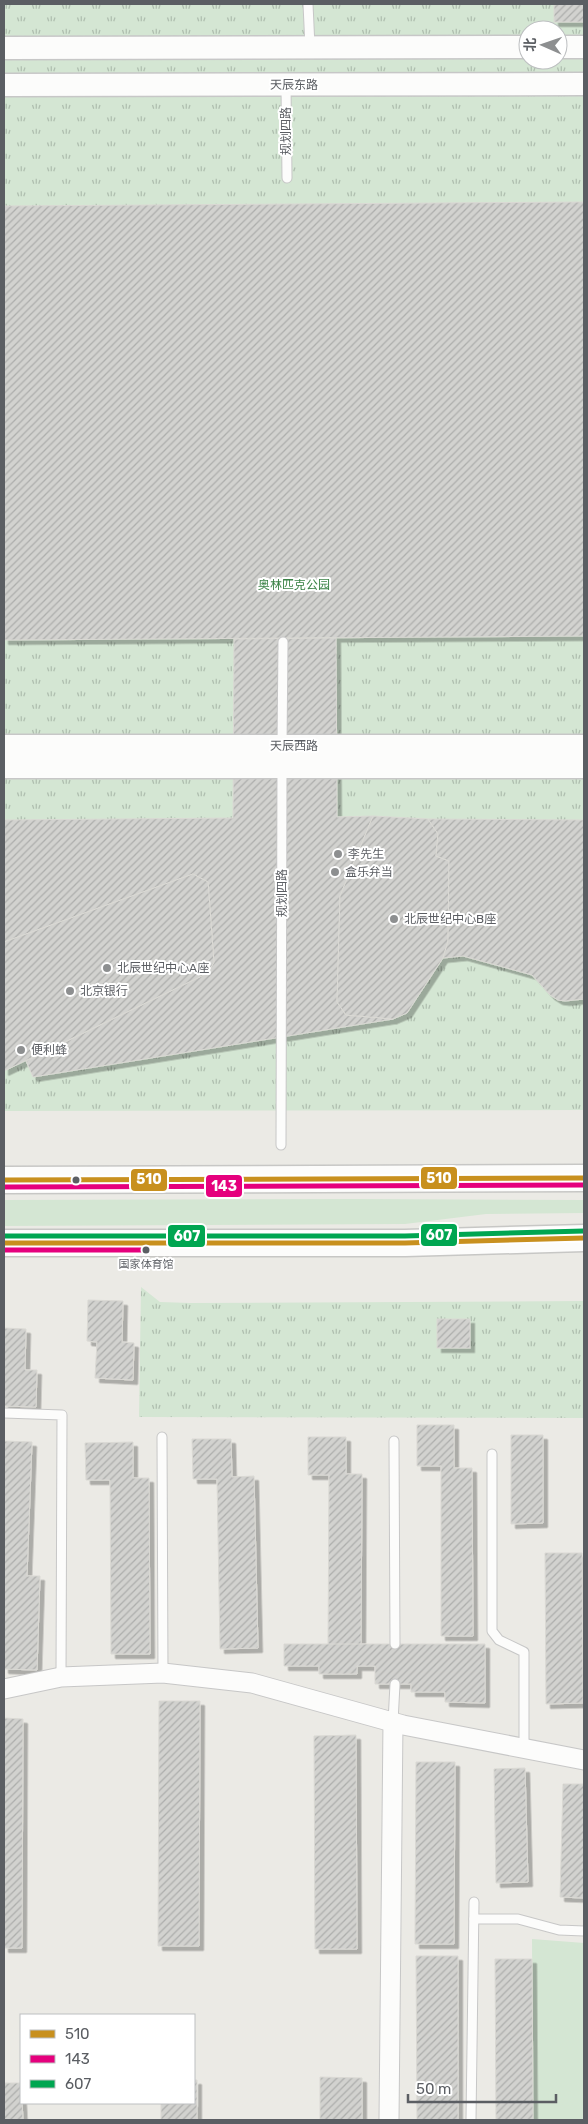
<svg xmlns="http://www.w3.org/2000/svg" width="588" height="2124" font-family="Rubik,'Noto Sans SC',sans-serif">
<defs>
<pattern id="park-tufts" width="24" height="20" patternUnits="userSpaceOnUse" patternTransform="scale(1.25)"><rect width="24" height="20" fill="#d4e6d3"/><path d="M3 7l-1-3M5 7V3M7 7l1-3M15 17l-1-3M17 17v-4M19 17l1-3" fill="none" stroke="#afbeaf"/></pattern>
<pattern id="building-hatch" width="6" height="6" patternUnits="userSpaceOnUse" patternTransform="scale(1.25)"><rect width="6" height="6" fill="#d2d2cf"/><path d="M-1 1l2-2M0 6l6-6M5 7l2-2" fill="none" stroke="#adaeac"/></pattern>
<filter id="shadow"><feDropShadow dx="4.5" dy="4.5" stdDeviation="0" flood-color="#0004"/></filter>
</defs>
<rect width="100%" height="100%" fill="#ebeae5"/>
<g fill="#d4e6d3">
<polygon points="358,1199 584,1200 584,1213 486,1214 405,1224 4,1226 4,1200"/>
<polygon points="532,1939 584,1943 584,2120 533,2120"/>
</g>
<g fill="url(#park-tufts)" fill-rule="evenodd">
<path d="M4,4H584V1110L4,1111ZM528,30H558V60H528Z"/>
<polygon points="141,1287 160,1302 190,1303 584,1301 584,1418 139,1417"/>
</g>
<g fill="url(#building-hatch)" stroke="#dad9d4" filter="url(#shadow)">
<rect x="554" y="4" width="30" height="18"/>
<polygon points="584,202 584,636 4,640 4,206"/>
<polygon points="336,638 337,817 373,816 340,896 337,1002 346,1015 393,1019 33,1077 26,1061 208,973 214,962 208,882 193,874 4,942 4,820 233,818 234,639"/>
<polygon points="373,816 428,819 438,834 436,856 449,861 448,941 443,958 407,1013 393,1019 346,1015 337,1002 340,896"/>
<polygon points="428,819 584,820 584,999 565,1001 558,1000 550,995 532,975 463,956 443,958 448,941 449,861 436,856 438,834"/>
<polygon points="193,874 208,882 214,962 208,973 4,1071 4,942"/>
<polygon points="88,1300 123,1301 122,1342 134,1343 133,1380 95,1378 97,1342 87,1341"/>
<rect x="437" y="1319" width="33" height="29"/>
<polygon points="4,1328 26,1329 25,1370 37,1370 36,1407 4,1406"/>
<polygon points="417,1425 454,1425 454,1468 472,1468 473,1636 441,1636 441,1466 417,1466"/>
<polygon points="511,1435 543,1435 543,1523 511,1524"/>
<polygon points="308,1437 346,1437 346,1474 362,1474 361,1645 328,1645 329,1475 308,1475"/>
<polygon points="192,1439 231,1439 232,1477 254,1476 258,1648 220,1649 217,1479 193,1479"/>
<polygon points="4,1441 32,1442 27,1576 40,1576 37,1670 4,1669"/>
<polygon points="133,1442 133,1478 149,1478 150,1654 111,1654 110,1480 86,1480 85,1443"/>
<polygon points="545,1553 582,1553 583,1703 546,1704"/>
<polygon points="284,1644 485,1644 485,1703 445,1702 445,1692 411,1692 411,1684 375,1684 375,1666 357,1666 357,1674 319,1674 319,1666 284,1666"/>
<polygon points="159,1701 200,1701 199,1946 158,1946"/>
<polygon points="4,1718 23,1719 22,1948 4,1948"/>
<polygon points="356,1735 357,1949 315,1949 314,1736"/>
<polygon points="416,1762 455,1762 454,1944 415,1944"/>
<polygon points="525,1768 528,1882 496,1883 494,1769"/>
<polygon points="563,1784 584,1784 584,1898 560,1897"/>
<polygon points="416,1956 458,1956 458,2120 417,2120"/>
<polygon points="495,1959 532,1959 533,2120 496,2120"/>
<polygon points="320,2077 362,2078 362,2120 320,2120"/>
<polygon points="194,2080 197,2080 197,2120 161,2120 161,2103 194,2103"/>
<polygon points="4,2083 21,2083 23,2120 4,2120"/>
</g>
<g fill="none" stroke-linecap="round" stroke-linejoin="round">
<g stroke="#c7c7c7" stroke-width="11">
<g id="service">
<polyline points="308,4 310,47"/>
<polyline points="286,85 287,178"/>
<polyline points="282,746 283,642"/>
<polyline points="281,1145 282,767"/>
<polyline points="4,1413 62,1415 61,1677"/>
<polyline points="162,1437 163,1673"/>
<polyline points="394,1441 395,1644"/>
<polyline points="492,1454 492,1631 499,1640 524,1652 524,1748"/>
<polyline points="393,1722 395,1684"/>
<polyline points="474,1919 518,1919 559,1930 584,1931"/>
<polyline points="471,2120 474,1902"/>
</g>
</g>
<g stroke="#c7c7c7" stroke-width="21">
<g id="minor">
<polyline points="4,1689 61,1677 163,1673 252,1683 403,1725 584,1760"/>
<polyline points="389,2120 393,1722"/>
</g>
</g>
<g stroke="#c7c7c7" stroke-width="25">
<g id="tertiary">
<polyline points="558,47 584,47"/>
<polyline points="4,48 528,47"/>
<polyline points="4,85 584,84"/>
<polyline points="4,746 584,746"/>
<polyline points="4,767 584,767"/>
</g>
</g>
<g stroke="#c7c7c5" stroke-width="29">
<g id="secondary">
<polyline points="4,1180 584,1178"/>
<polyline points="4,1243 405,1243 584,1238"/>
</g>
</g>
<use href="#service" stroke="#fcfcfb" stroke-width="9"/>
<use href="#minor" stroke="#fcfcfb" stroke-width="19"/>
<use href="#tertiary" stroke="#fcfcfb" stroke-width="22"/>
<use href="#secondary" stroke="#fcfcfb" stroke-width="26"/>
<g stroke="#fff" stroke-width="9">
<g id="bus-1">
<polyline points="4,1180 584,1178"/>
<polyline points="4,1243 405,1243 584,1238"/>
</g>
</g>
<g stroke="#fff" stroke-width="9">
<g id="bus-2">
<polyline points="4,1187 584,1185"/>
<polyline points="4,1250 147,1250"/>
</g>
</g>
<g stroke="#fff" stroke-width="9">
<polyline id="bus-3" points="4,1236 405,1236 584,1231"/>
</g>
<use href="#bus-1" stroke="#c8901e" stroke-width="5"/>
<use href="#bus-2" stroke="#e5007d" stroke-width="5"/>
<use href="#bus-3" stroke="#00a651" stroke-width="5"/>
</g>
<g fill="#8d8f90" stroke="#fff" stroke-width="2">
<circle cx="338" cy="854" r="5"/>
<circle cx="335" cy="872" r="5"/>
<circle cx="394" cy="919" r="5"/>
<circle cx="107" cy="968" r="5"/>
<circle cx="70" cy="991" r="5"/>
<circle cx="21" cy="1050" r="5"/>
</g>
<g fill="#5b5e63" stroke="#fff" stroke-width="2">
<circle cx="76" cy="1180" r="4.5"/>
<circle cx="146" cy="1250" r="4.5"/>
</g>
<g text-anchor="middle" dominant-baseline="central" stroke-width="4" stroke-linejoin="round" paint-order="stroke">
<g font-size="11" fill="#5b5e63" stroke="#fff">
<text x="146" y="1264">国家体育馆</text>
</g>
<g font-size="12" fill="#5b5e63" stroke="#fff">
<text x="294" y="85">天辰东路</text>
<text transform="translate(286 131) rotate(-90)">规划四路</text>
<text x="294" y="746">天辰西路</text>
<text transform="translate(282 893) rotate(-90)">规划四路</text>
</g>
<g font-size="12" fill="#3a8245" stroke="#fff">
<text x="294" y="585">奥林匹克公园</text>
</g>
<g font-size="12" fill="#5b5e63" stroke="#fff" text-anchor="start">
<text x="348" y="854">李先生</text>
<text x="345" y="872">盒乐弁当</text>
<text x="404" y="919">北辰世纪中心B座</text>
<text x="117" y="968">北辰世纪中心A座</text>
<text x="80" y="991">北京银行</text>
<text x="31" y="1050">便利蜂</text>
</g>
</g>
<g stroke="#fff" stroke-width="2">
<rect x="420" y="1166" width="38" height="24" rx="5" fill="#c8901e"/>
<rect x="130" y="1168" width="38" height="24" rx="5" fill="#c8901e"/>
<rect x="205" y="1174" width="38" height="24" rx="5" fill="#e5007d"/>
<rect x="420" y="1223" width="38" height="24" rx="5" fill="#00a651"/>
<rect x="167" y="1224" width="39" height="24" rx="5" fill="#00a651"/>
</g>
<g font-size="14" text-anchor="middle" font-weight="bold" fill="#fff">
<text x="439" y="1183">510</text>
<text x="149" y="1184">510</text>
<text x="224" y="1191">143</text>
<text x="439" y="1240">607</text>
<text x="187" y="1241">607</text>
</g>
<rect width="588" height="2124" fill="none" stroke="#5b5e63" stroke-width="10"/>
<rect x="20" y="2014" width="175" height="90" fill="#ffffff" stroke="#bdbfc1"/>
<rect x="30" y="2030" width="25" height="8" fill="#c8901e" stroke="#bdbfc1"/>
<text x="65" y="2039" font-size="15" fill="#5b5e63">510</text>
<rect x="30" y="2055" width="25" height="8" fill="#e5007d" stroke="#bdbfc1"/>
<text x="65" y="2064" font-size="15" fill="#5b5e63">143</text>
<rect x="30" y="2080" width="25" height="8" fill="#00a651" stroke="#bdbfc1"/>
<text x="65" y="2089" font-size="15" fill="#5b5e63">607</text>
<g transform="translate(543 45) rotate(272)"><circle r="24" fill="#ffffff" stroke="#bdbfc1"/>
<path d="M0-4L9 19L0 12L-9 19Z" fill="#8d8f90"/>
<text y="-8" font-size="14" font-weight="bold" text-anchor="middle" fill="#5b5e63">北</text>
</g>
<path d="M408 2094v8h148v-8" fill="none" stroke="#5b5e63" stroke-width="2.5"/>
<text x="416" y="2094" font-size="15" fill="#5b5e63" stroke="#ffffff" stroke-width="4" paint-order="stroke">50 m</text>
</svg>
